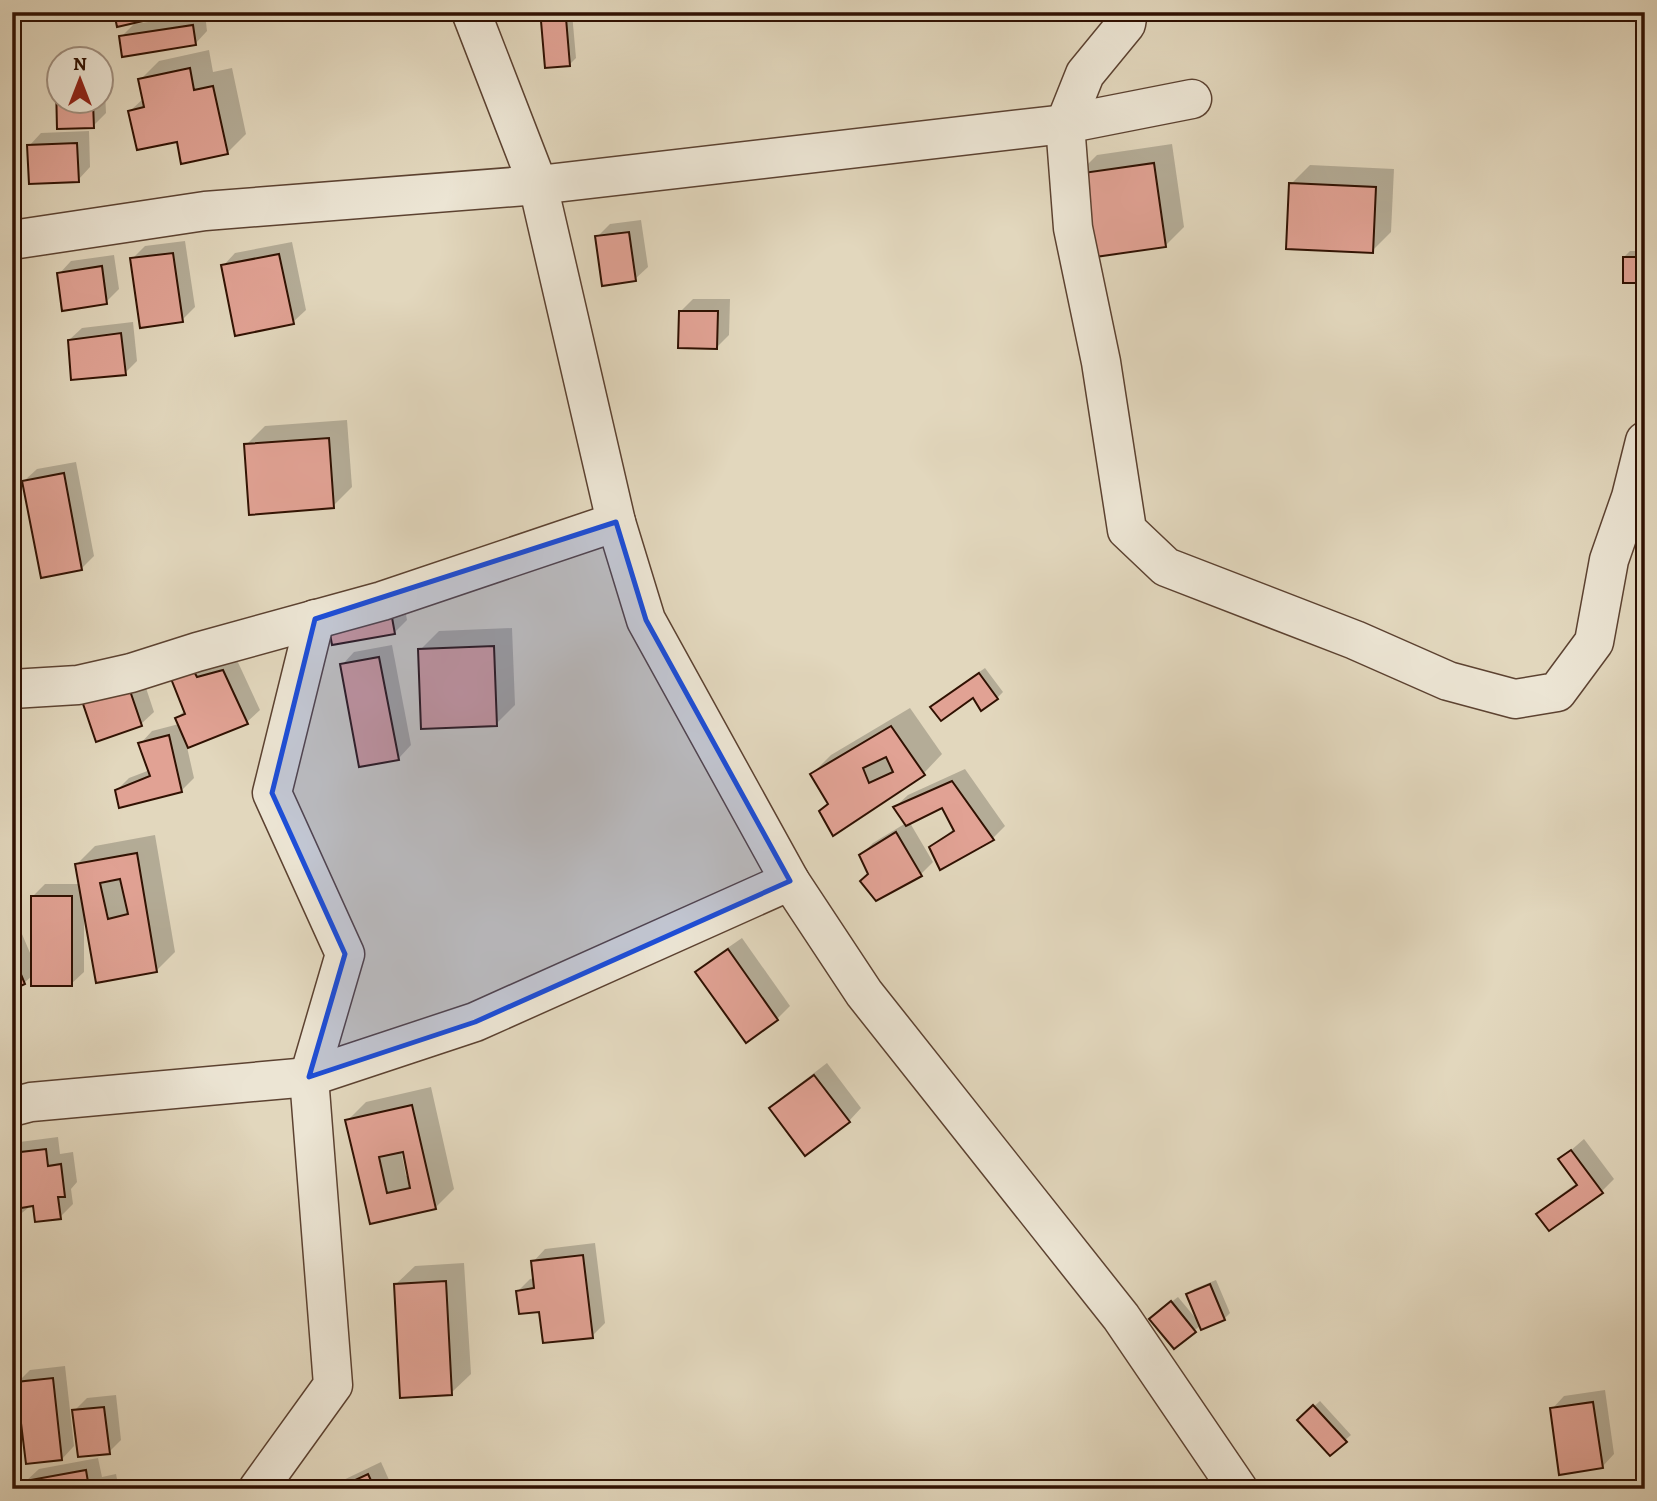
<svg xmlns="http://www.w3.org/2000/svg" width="1657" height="1501" font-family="Alegreya,serif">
<rect width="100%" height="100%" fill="#e2d7bd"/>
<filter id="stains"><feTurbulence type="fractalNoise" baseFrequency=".00286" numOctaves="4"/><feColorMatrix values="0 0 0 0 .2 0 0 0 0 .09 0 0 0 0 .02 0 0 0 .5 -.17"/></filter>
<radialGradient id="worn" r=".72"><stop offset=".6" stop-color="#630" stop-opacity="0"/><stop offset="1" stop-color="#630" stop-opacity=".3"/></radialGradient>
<g fill="#0003" fill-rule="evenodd">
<polygon points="572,13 576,58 570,64 542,21 548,16"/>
<polygon points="205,14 207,31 195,44 121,37 134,24"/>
<polygon points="12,34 20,68 12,75"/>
<polygon points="209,50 213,72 232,68 246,134 227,153 178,140 130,111 144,98 140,80 159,61"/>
<polygon points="102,71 104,71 106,113 93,126 59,128 57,85 60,83 60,102 102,102"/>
<polygon points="89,131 90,167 78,180 29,146 41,133"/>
<polygon points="1172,144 1184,227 1165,246 1078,174 1097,155"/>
<polygon points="1310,165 1394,169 1391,232 1372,251 1291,184"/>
<polygon points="641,220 648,267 635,279 597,237 610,224"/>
<polygon points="185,241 195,307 182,320 132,259 145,246"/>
<polygon points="292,242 306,310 293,322 223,266 235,253"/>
<polygon points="1630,251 1645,251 1645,277 1640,281 1624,257"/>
<polygon points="114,255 119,289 106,302 59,274 71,261"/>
<polygon points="693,299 730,299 729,335 717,347 681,311"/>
<polygon points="133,322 137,361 125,373 69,340 82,328"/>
<polygon points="347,420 352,487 333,506 246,445 265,426"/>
<polygon points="76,462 94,556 81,569 24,481 37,469"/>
<polygon points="401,589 407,620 394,633 328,612"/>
<polygon points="512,628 515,705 496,724 420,650 439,631"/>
<polygon points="197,641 236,658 260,710 247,722 187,747 194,778 181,791 117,790 129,778 150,770 140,744 152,731 179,724 177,718 185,710"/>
<polygon points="392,645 411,745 399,758 342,665 354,652"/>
<polygon points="139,667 154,712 141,724 97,739"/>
<polygon points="985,668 1003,692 997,698 973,696 938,701"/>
<polygon points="910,708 942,754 924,773 829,803 812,774 831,755"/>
<polygon points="965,769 1005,826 993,838 941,868 931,847 955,828 943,806 910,823 933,862 921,874 870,874 861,855 873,843 906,823 895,807 908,795"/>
<polygon points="155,835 175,952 156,971 84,916 84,972 71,984 33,975 24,983 12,988 12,929 19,927 33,960 33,896 45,884 80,884 76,865 95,846"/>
<polygon points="742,938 790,1006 777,1019 746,1041 697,972 710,960"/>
<polygon points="827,1063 861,1108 849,1121 771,1108 784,1096"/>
<path d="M431,1087L454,1189L435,1208L371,1222L347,1121L366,1102ZM404,1150L409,1175L406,1176L401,1151Z"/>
<polygon points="58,1137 60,1154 73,1152 77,1182 71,1189 73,1204 60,1217 35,1204 28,1205 28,1208 12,1221 12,1143"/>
<polygon points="1584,1139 1614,1179 1601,1192 1538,1214 1551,1202 1577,1183 1561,1159"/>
<polygon points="595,1243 605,1323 592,1336 541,1310 518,1291 530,1279 534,1278 533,1262 545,1249"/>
<polygon points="464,1263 471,1374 451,1393 395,1285 415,1266"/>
<polygon points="1216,1280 1230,1313 1224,1319 1201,1325 1175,1347 1157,1313 1178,1297 1198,1321 1188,1295 1194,1289"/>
<polygon points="65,1366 74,1446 62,1459 18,1382 30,1370"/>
<polygon points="1605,1390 1614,1454 1602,1467 1552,1409 1564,1396"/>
<polygon points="116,1395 121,1440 109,1452 74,1411 87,1398"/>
<polygon points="1320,1401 1351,1435 1345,1440 1299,1420"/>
<polygon points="98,1458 102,1477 116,1474 119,1489 28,1489 26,1481 39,1469"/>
<polygon points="381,1462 393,1489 329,1489 333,1485"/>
</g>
<g fill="#e1a294" stroke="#301102" stroke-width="2" fill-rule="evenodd">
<polygon points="114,12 182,12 117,27"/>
<polygon points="566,18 570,66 545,68 541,21"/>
<polygon points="193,25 196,45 122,57 119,36"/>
<polygon points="190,68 194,90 213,86 228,154 181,164 177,142 137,150 128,111 144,107 138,79"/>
<polygon points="56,84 60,84 60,102 93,102 94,128 57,129"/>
<polygon points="77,143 79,182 29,184 27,145"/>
<polygon points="1154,163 1166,247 1088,258 1076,174"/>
<polygon points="1289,183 1376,187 1373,253 1286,249"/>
<polygon points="629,232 636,281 602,286 595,236"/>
<polygon points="173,253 183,322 140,328 130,258"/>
<polygon points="279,254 294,324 235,336 221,265"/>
<rect x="1623" y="257" width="18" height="26"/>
<polygon points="102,266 107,304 62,311 57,273"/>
<polygon points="679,311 718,311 717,349 678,348"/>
<polygon points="121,333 126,375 71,380 68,340"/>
<polygon points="329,438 334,508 249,515 244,444"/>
<polygon points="64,473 82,570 41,578 22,481"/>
<polygon points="389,601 395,634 332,645 326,611"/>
<polygon points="494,646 497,726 421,729 418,649"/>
<polygon points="184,653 197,677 223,670 248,724 188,748 175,718 185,714 164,661"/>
<polygon points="379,657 399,760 359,767 340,664"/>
<polygon points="979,673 998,699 981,711 973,698 941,721 930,707"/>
<polygon points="126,679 142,726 96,742 80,695"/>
<path d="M891,726L925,775L833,836L819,811L828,804L810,774ZM886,757L893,772L869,783L863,768Z"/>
<polygon points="169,735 182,792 119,808 115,790 150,776 138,743"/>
<polygon points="952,781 994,840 940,870 929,847 954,831 942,808 906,826 893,807"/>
<polygon points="896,832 922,876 876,901 860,881 868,874 859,855"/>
<path d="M137,853L157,972L96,983L75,864ZM120,879L128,914L108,919L100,883Z"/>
<rect x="31" y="896" width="41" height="90"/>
<polygon points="728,949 778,1020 746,1043 695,972"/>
<polygon points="12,953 25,984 12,990"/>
<polygon points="814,1075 850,1122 805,1156 769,1108"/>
<path d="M412,1105L436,1209L370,1224L345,1120ZM403,1152L410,1188L387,1193L379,1157Z"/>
<polygon points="46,1149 48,1166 61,1164 65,1197 58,1197 61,1219 35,1222 33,1206 15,1209 16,1222 12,1223 12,1153"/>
<polygon points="1571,1150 1603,1193 1549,1231 1536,1214 1577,1185 1558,1159"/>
<polygon points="583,1255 593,1338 543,1343 539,1312 519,1314 516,1291 534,1288 531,1261"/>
<polygon points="446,1281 452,1395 400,1398 394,1284"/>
<polygon points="1210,1284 1225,1320 1201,1330 1186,1294"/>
<polygon points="1171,1301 1196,1332 1174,1349 1149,1319"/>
<polygon points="53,1378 62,1460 26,1464 16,1382"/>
<polygon points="1593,1402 1603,1468 1559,1475 1550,1408"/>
<polygon points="1313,1405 1347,1442 1330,1456 1297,1420"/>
<polygon points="104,1407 110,1454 78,1457 72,1410"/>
<polygon points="86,1470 89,1488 104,1485 104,1489 26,1489 25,1481"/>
<polygon points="368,1474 375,1489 336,1489"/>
</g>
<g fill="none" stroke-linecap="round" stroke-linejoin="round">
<g stroke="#5c4231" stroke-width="41">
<g id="minor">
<polyline points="471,12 538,185 616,522 646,620 790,881 864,993 1121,1317 1238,1489"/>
<polyline points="1128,12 1126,24 1085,74 1065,124 1073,228 1101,362 1127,530 1166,567 1355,640 1448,681 1515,699 1557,692 1594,642 1609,560 1631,497 1645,441"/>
<polyline points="12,240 205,211 538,185 1065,124 1192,99"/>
<polyline points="12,689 78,685 131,673 197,652 382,601 616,522"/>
<polyline points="12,1107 31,1102 309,1077 475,1022 790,881"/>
<polyline points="258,1489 333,1385 309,1077 345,954 272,793 315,619"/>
</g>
</g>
<use href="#minor" stroke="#ece5d4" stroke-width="38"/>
</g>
<path fill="#1d4ed8" fill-opacity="0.2" stroke="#1d4ed8" stroke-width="5" stroke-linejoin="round" d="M616,522L646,620L790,881L475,1022L309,1077L345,954L272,793L315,619Z"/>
<rect width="1657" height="1501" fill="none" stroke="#e2d7bd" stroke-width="42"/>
<rect x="14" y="14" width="1629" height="1473" fill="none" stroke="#301102" stroke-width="3.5"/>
<rect x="21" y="21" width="1615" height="1459" fill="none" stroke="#301102" stroke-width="2"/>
<g transform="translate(80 80)"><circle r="33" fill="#ece5d4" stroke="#a19080" stroke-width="2"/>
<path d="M0-5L12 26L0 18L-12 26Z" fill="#8f2418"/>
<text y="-10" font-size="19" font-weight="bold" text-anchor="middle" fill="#301102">N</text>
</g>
<rect width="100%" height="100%" filter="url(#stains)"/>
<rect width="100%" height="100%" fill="url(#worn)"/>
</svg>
